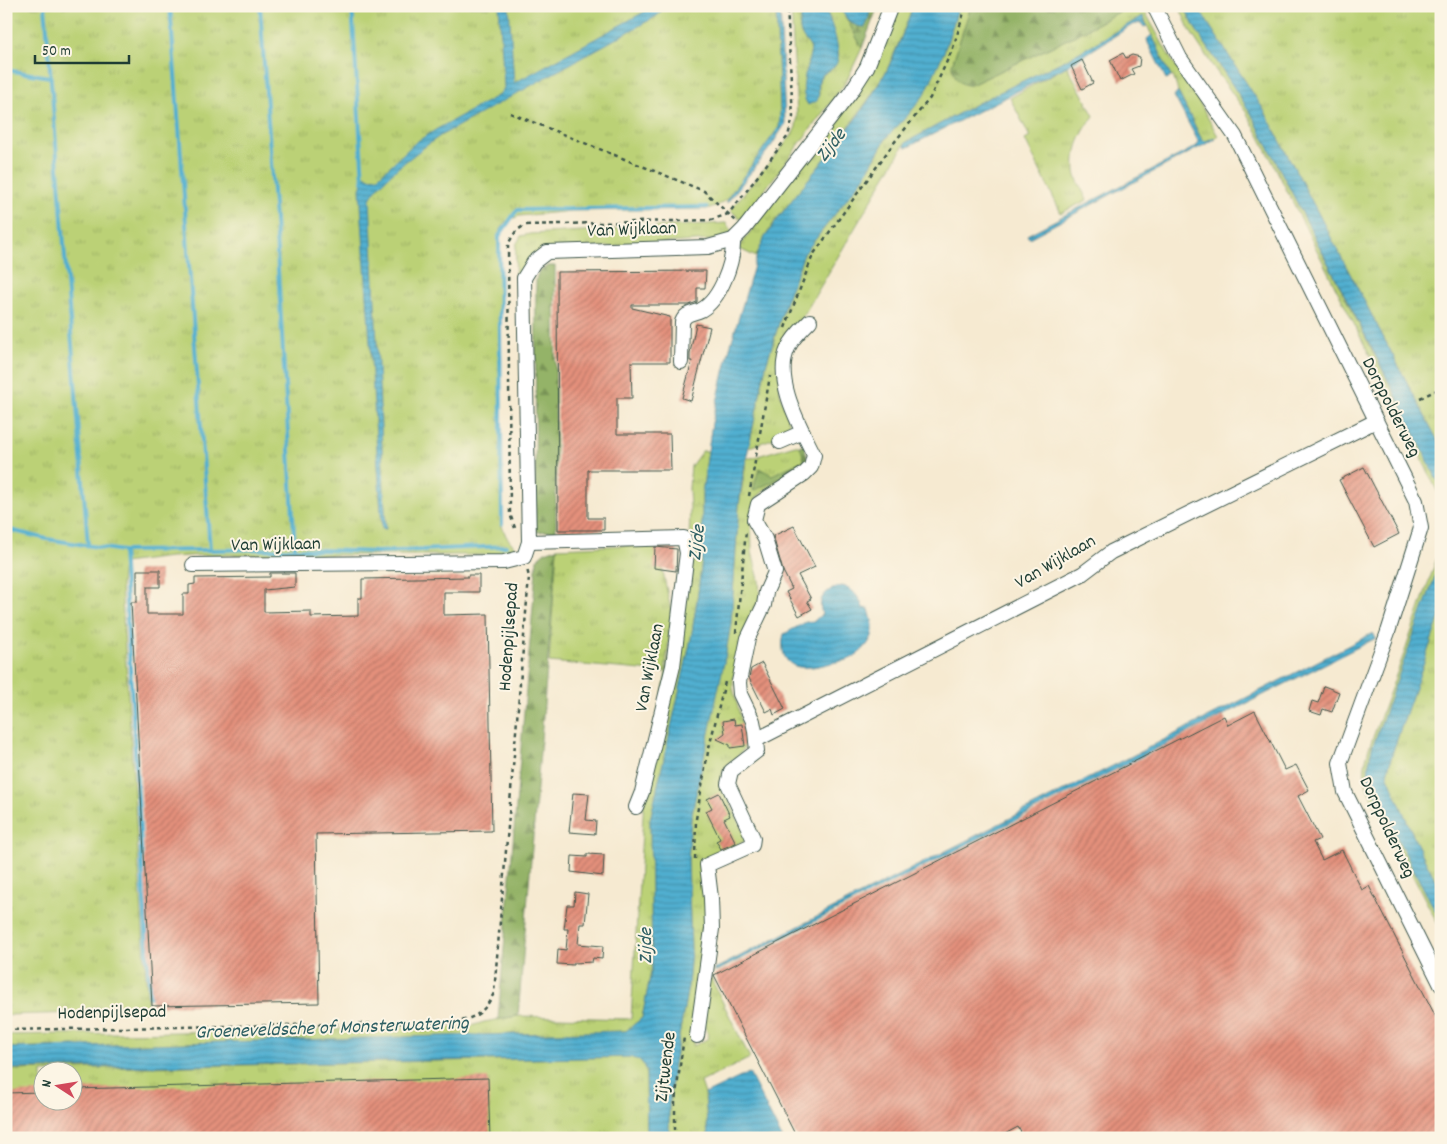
<svg xmlns="http://www.w3.org/2000/svg" width="1447" height="1144" font-family="Dekko,sans-serif">
<defs>
<pattern id="grass-tufts" width="24" height="20" patternUnits="userSpaceOnUse" patternTransform="scale(1.25)"><rect width="24" height="20" fill="#bbd176"/><path d="M3 7l-1-3M5 7V3M7 7l1-3M15 17l-1-3M17 17v-4M19 17l1-3" fill="none" stroke="#a0b467"/></pattern>
<pattern id="forest-firs" width="22" height="20" patternUnits="userSpaceOnUse" patternTransform="scale(1.25)"><rect width="22" height="20" fill="#94b367"/><path d="M5 1l3.5 6h-7zM16 11l3.5 6h-7z" fill="#789356"/></pattern>
<pattern id="water-rules" width="6" height="5" patternUnits="userSpaceOnUse" patternTransform="scale(1.25)"><rect width="6" height="5" fill="#51afd0"/><path d="M0 2.5h6" fill="none" stroke="#4390aa"/></pattern>
<pattern id="building-hatch" width="6" height="6" patternUnits="userSpaceOnUse" patternTransform="scale(1.25)"><rect width="6" height="6" fill="#e4907c"/><path d="M-1 1l2-2M0 6l6-6M5 7l2-2" fill="none" stroke="#b87766"/></pattern>
</defs>
<rect width="100%" height="100%" fill="#fcf5e5"/>
<filter id="ink" filterUnits="userSpaceOnUse"><feTurbulence type="fractalNoise" baseFrequency=".02" numOctaves="2"/><feDisplacementMap in="SourceGraphic" scale="10" xChannelSelector="R" yChannelSelector="G"/><feConvolveMatrix kernelMatrix="1 2 1 2 8 2 1 2 1" color-interpolation-filters="sRGB"/></filter>
<filter id="wash" filterUnits="userSpaceOnUse"><feTurbulence type="fractalNoise" baseFrequency=".0096" numOctaves="4" result="noise"/><feDisplacementMap in="SourceGraphic" scale="20" xChannelSelector="R" yChannelSelector="G"/><feGaussianBlur stdDeviation="1.12" result="paint"/><feColorMatrix in="noise" values="0 0 0 0 0 0 0 0 0 0 0 0 0 0 0 0 0 1.4 0 .05"/><feComposite in="paint" operator="in"/></filter>
<g filter="url(#wash)">
<rect width="100%" height="100%" fill="#f6ead1"/>
<g fill="url(#grass-tufts)" stroke="#6d8755" fill-rule="evenodd">
<polygon points="6,6 776,6 782,123 727,199 718,205 707,209 572,211 519,216 505,222 498,235 501,524 506,536 521,555 209,555 170,557 123,563 121,585 148,1011 6,1015"/>
<path d="M791,6H799C804,18 799,20 800,30C801,37 808,43 811,48C809,70 801,80 806,102L819,95V81L820,77L835,66L839,55L825,6H840L862,48L846,82L742,220L730,210L792,135L796,127L797,115Z"/>
<polygon points="894,6 913,6 902,35 887,70 868,100 825,159 775,221 765,237 756,257 738,248 827,130"/>
<polygon points="959,6 971,6 952,65 967,85 971,85 1076,35 1130,6 1142,6 1172,61 1187,80 1218,136 1206,141 1202,140 1179,94 1173,76 1171,77 1143,16 1069,58 978,103 905,143 779,357 780,393 792,432 749,447 766,365 786,301 804,254 864,177 887,137 909,114 944,52"/>
<polygon points="1179,6 1184,6 1195,28 1252,115 1425,454 1441,488 1441,504 1438,493 1422,459 1260,137 1246,112 1214,68 1190,31"/>
<polygon points="1197,6 1441,6 1441,447 1265,112"/>
<path d="M1067,66L1094,116C1081,133 1073,148 1075,171C1076,180 1083,191 1087,200L1061,213L1025,140L1030,137L1010,98Z"/>
<polygon points="726,223 732,232 727,239 557,250 529,261 515,278 516,245 521,236 530,234"/>
<path d="M795,445L803,448L807,462L796,474L770,486L756,498L751,521L752,552L759,580L760,598L742,641L733,677V688L746,740C744,762 717,759 722,785L747,840L706,861L707,955L693,1046L709,1038L702,1018L708,972L750,1058L701,1082L705,1094L708,1138H669V1107L673,1070L688,986L691,950L688,861L691,818L714,702L723,666L731,623L739,505L747,458H751Z"/>
<polygon points="702,451 708,451 702,494 702,559 698,593 691,639 650,820 652,967 642,1018 626,1031 6,1048 6,1035 468,1027 484,1022 518,1016 631,1019 644,798 689,544 690,507 689,488 691,466"/>
<polygon points="657,544 672,615 665,672 549,662 557,548"/>
<path d="M1441,546V560L1427,600L1372,748L1369,762L1368,776L1392,828L1441,922V930L1369,792C1362,775 1364,766 1369,748L1405,651Z"/>
<polygon points="1441,613 1441,891 1415,840 1387,774 1393,751"/>
<path d="M632,1057L642,1062L646,1071L647,1138H6V1070ZM42,1072H72V1102H42Z"/>
</g>
<g fill="url(#forest-firs)" stroke="#5a784e">
<polygon points="871,6 878,6 862,48 845,16 852,24 868,21"/>
<path d="M971,6H1130L1076,35L971,85C958,86 954,76 952,65Z"/>
<polygon points="547,266 555,266 556,531 535,532 536,279 538,273"/>
<polygon points="800,445 804,445 809,464 753,491 759,468 772,475 804,460"/>
<polygon points="557,548 518,1016 498,1019 537,559 545,552"/>
</g>
<g fill="url(#water-rules)" stroke="#387682">
<path d="M499,6H509L514,83L655,6H665L657,16L440,136C420,150 381,178 370,199L386,529H382L360,189L365,175L369,178L378,177L416,142L437,129L499,95L504,88Z"/>
<polygon points="776,6 780,6 785,124 772,145 727,203 727,199 779,127 780,112"/>
<path d="M799,6H825C829,19 845,54 835,66C831,71 823,72 820,78C816,85 821,93 817,101L808,105C797,88 809,66 811,48C808,43 801,37 800,30C799,20 804,19 799,6Z"/>
<path d="M840,6H871L868,21L865,27C851,27 844,17 840,6Z"/>
<path d="M913,6H959L944,52L925,94L909,114L887,137L864,177L804,254L786,301L766,365L743,474L739,505L731,623L726,653L691,818L688,861L691,950L688,986L673,1070L669,1107V1138H647L646,1071L642,1062L631,1057L6,1069V1048L626,1031L642,1018L652,967L650,820L691,639L698,593L702,559V494L712,423L729,351L758,252L765,237C803,180 854,131 887,70C897,50 905,28 913,6Z"/>
<polygon points="1184,6 1197,6 1265,112 1441,447 1441,488 1398,399 1252,115 1195,28"/>
<polygon points="1143,16 1147,26 1144,27 1141,23 1132,25 1067,66 906,148 905,147 905,143 978,103 1069,58"/>
<polygon points="1152,35 1171,77 1166,79 1148,43 1147,39"/>
<polygon points="1177,92 1179,94 1202,140 1206,141 1213,138 1215,139 1029,238 1027,235 1197,146 1198,141 1174,96"/>
<polygon points="1441,560 1441,613 1393,751 1387,774 1415,840 1441,891 1441,922 1392,828 1368,776 1369,762 1372,748"/>
<path d="M842,586C852,588 860,597 863,608L869,609C871,618 875,627 872,636C869,645 857,657 847,660C844,661 839,661 836,662C821,665 794,675 785,657C782,650 782,642 784,634L806,622H813L822,614C817,596 826,590 842,586Z"/>
<polygon points="1373,633 1376,638 715,972 715,969"/>
<polygon points="749,1073 782,1138 708,1138 705,1094"/>
</g>
<g fill="none" stroke-linecap="round" stroke-linejoin="round">
<g stroke="#51afd0" stroke-width="4">
<polyline points="45,6 88,545"/>
<polyline points="170,6 210,550"/>
<polyline points="260,6 275,220 295,549"/>
<polyline points="352,6 363,181"/>
<polyline points="6,70 50,77"/>
<polyline points="502,524 499,236 517,210 707,207"/>
<polyline points="6,529 47,539 123,551 295,549 377,552 506,546"/>
<polyline points="123,551 150,997"/>
</g>
</g>
<g id="blocks">
<g fill="url(#building-hatch)">
<polygon points="1123,53 1126,58 1132,55 1140,57 1139,66 1131,69 1134,74 1120,81 1110,60"/>
<polygon points="1082,60 1093,83 1082,89 1071,66"/>
<polygon points="706,271 705,288 697,288 697,302 689,305 632,305 632,308 670,317 670,362 631,362 632,398 617,398 617,434 670,434 671,470 588,470 588,518 604,518 604,530 558,530 557,272"/>
<polygon points="696,324 710,327 691,401 682,398 692,361 690,361 690,353"/>
<polygon points="1364,467 1399,534 1374,547 1339,480"/>
<polygon points="794,526 815,567 798,575 811,599 807,601 812,609 799,616 786,592 792,589 783,571 773,536"/>
<polygon points="655,547 677,549 676,571 654,568"/>
<polygon points="137,570 160,570 160,587 147,587 147,614 183,614 183,594 189,594 189,585 195,584 195,578 270,577 270,573 295,573 295,587 264,590 264,612 311,611 311,617 358,616 358,598 362,598 362,579 468,577 468,575 479,575 479,592 444,592 444,615 488,614 492,831 316,834 319,1003 152,1006 131,602 137,602"/>
<polygon points="762,663 785,709 774,715 772,709 766,712 749,678 751,669"/>
<polygon points="1324,686 1339,692 1332,712 1323,709 1321,715 1309,711 1312,701 1318,703"/>
<polygon points="1255,711 1285,770 1296,765 1309,790 1298,796 1320,839 1313,842 1322,860 1342,850 1362,890 1369,886 1441,1027 1441,1138 1024,1138 1018,1127 997,1138 797,1138 714,975 1224,716 1228,725"/>
<polygon points="734,719 735,725 742,724 745,746 730,748 730,745 717,739 725,733 723,721"/>
<polygon points="573,793 589,794 586,820 596,821 595,834 569,832"/>
<polygon points="719,793 730,816 724,819 736,843 721,849 716,841 720,839 706,811 712,808 707,799"/>
<polygon points="587,854 604,855 603,876 571,872 572,856 587,857"/>
<polygon points="575,892 588,894 585,924 580,924 578,944 603,946 602,959 593,958 592,962 574,963 574,965 557,964 558,949 566,950 568,929 564,929 567,905 574,905"/>
<polygon points="488,1078 490,1138 6,1138 6,1093 42,1092 42,1102 75,1102 74,1089"/>
</g>
</g>
</g>
<g filter="url(#ink)">
<use href="#blocks" fill-opacity="0" stroke="#3f574c" stroke-width="1"/>
<g fill="none" stroke-linecap="round" stroke-linejoin="round">
<g stroke="#3f574c" stroke-width="16">
<g id="minor">
<polyline points="1154,6 1180,58 1235,136 1416,501 1421,528 1388,632 1340,763 1345,792 1441,985"/>
<path d="M681,362L682,322C686,312 693,314 701,310C721,299 734,261 733,240"/>
<polyline points="780,442 803,432"/>
<polyline points="193,565 504,562 524,557 529,542"/>
<polyline points="756,740 1082,574 1111,552 1376,421"/>
<polyline points="636,807 642,792 673,666 687,553 684,538 529,542 524,278 534,262 547,252 708,247 733,240 744,229 851,92 867,67 891,6"/>
<path d="M697,1036L712,929L711,898L707,865L752,845L753,838L728,784L731,771L757,751L755,731L753,721L740,694L739,682L748,638L764,605L766,592L775,572L765,539L754,520L758,504L804,474L811,467L814,455C800,426 773,380 788,348C793,337 802,329 810,321"/>
</g>
</g>
<g stroke="#3f574c" stroke-width="2.5" stroke-dasharray="4 4" stroke-linecap="butt">
<polyline points="510,113 704,191 736,221"/>
<polyline points="785,328 813,255 893,144 930,98 953,48 966,6"/>
<polyline points="1420,398 1441,388"/>
<polyline points="749,496 770,376"/>
<polyline points="515,528 510,514 508,244 516,231 525,225 711,220 728,214 742,197 788,136 793,117 787,6"/>
<polyline points="736,633 746,531"/>
<polyline points="695,859 696,819 708,752 725,682"/>
<path d="M6,1030L458,1022C479,1016 484,1012 494,993L529,577L527,569"/>
<polyline points="675,1138 675,1101 684,1037"/>
</g>
<use href="#minor" stroke="#fff" stroke-width="14"/>
</g>
</g>
<g text-anchor="middle" dominant-baseline="central" stroke-width="4" stroke-linejoin="round" paint-order="stroke">
<g font-size="19" fill="#1f3d34" stroke="#fcf5e5">
<text transform="translate(632 231) rotate(-2)">Van Wijklaan</text>
<text transform="translate(1390 408) rotate(63)">Dorppolderweg</text>
<text transform="translate(276 546) rotate(-1)">Van Wijklaan</text>
<text transform="translate(1056 563) rotate(-30)">Van Wijklaan</text>
<text transform="translate(510 637) rotate(-86)">Hodenpijlsepad</text>
<text transform="translate(651 668) rotate(-79)">Van Wijklaan</text>
<text transform="translate(1386 828) rotate(65)">Dorppolderweg</text>
<text transform="translate(112 1014) rotate(-1)">Hodenpijlsepad</text>
<text transform="translate(667 1067) rotate(-83)">Zijtwende</text>
</g>
<g font-size="20" font-style="italic" fill="#2e5f63" stroke="#fcf5e5">
<text transform="translate(832 146) rotate(-52)">Zijde</text>
<text transform="translate(698 543) rotate(-83)">Zijde</text>
<text transform="translate(647 946) rotate(-90)">Zijde</text>
<text transform="translate(332 1029) rotate(-2)">Groeneveldsche of Monsterwatering</text>
</g>
</g>
<rect width="1447" height="1144" fill="none" stroke="#fcf5e5" stroke-width="25"/>
<g transform="translate(58 1086) rotate(282)"><circle r="24" fill="#fcf5e5" stroke="#a4ab9e"/>
<path d="M0-4L9 19L0 12L-9 19Z" fill="#d1495b"/>
<text y="-8" font-size="14" font-weight="bold" text-anchor="middle" fill="#1f3d34">N</text>
</g>
<path d="M35 55v8h94v-8" fill="none" stroke="#1f3d34" stroke-width="2.5"/>
<text x="42" y="55" font-size="15" fill="#1f3d34" stroke="#fcf5e5" stroke-width="4" paint-order="stroke">50 m</text>
</svg>
